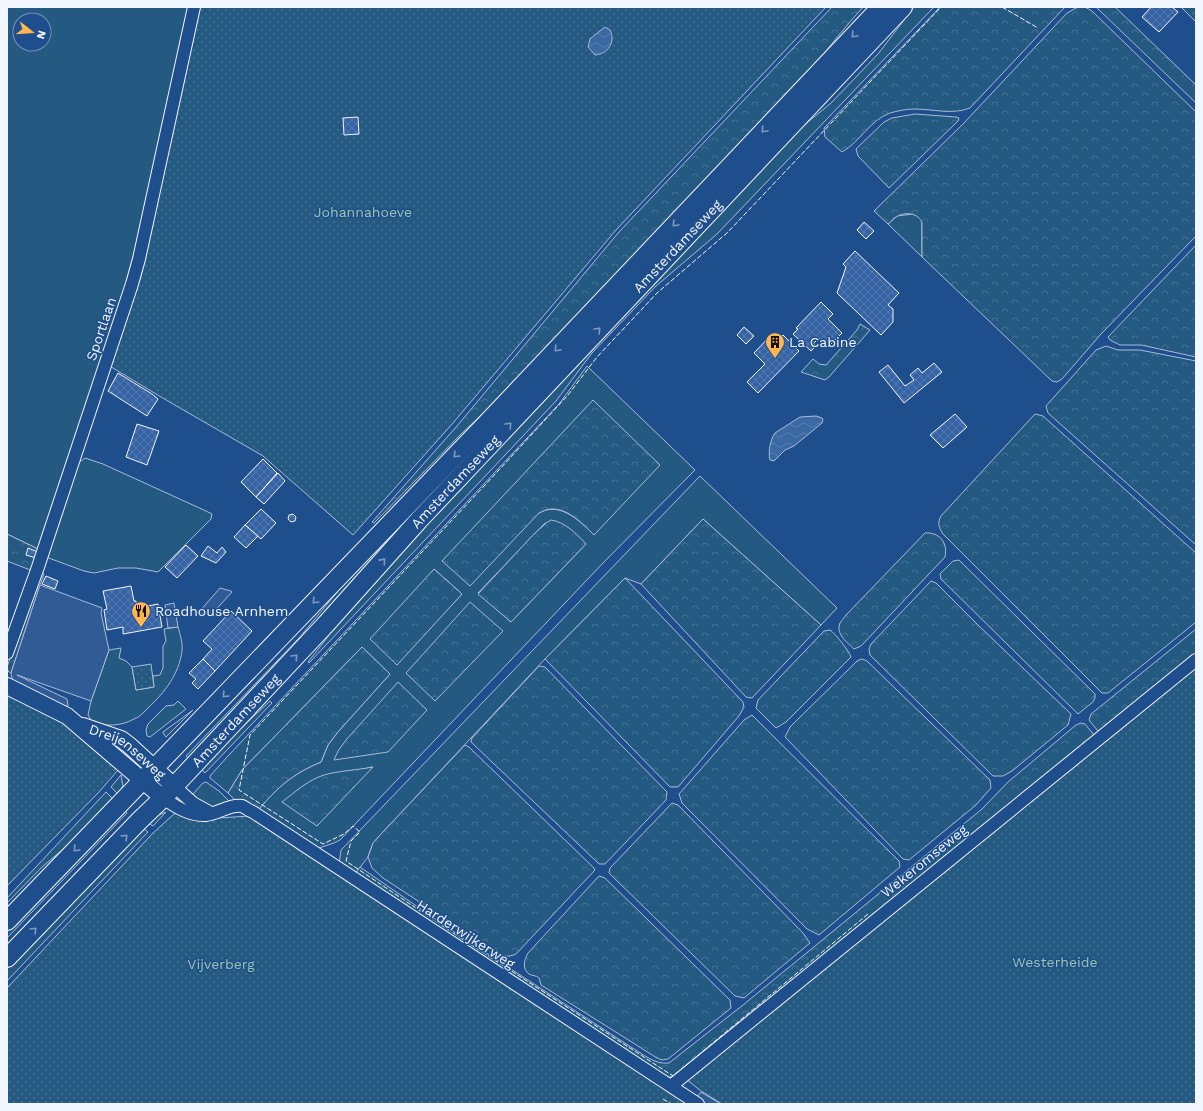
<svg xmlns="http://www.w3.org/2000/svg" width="1203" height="1111" font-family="'Work Sans',sans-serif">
<defs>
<pattern id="forest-crowns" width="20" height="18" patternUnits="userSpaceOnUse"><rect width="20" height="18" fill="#245a82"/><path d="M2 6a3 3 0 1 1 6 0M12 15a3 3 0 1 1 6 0" fill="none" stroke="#447295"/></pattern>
<pattern id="park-dots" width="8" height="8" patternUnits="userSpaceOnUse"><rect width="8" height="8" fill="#245a82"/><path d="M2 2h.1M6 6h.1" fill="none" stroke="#447295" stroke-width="1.8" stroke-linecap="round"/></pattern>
<pattern id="water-waves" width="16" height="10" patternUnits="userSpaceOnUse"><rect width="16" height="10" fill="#3b69a3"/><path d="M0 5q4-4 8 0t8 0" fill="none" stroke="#587fb1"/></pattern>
<pattern id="building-cross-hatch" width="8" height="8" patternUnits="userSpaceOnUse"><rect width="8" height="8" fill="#3563a3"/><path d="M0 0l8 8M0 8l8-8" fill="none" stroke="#537ab1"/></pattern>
</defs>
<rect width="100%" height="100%" fill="#1f4e8c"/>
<g fill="#245a82" stroke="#a8bbd7" fill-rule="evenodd">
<path d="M7,7H191L158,144L157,161L135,258L40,550L7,534ZM20,20H44V44H20Z"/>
<polygon points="914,7 934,7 717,234 655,287 592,353 556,401 309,663 308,662 349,610 416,535 791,136 831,103 878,54"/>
<polygon points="913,214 921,218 922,223 922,257 888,224 897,216"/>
<path d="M587,366L695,470L603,563L340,840L334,843L316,849L258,810C278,787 292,774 321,762L328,745L337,733L390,674L362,647L242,770L228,793L210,778V776L228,756L559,404ZM593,400L594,535C581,522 561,502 541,512C535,515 529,522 524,527ZM545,523L586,544L511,622L478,593ZM434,569L462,594L446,611ZM372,767L297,790L355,771Z"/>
<polygon points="479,442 330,608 189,759 186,756 299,638 353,573"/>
<polygon points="85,458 103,464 206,511 212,514 211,519 158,572 136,568 118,568 94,573 84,571 46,557 77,464"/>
<polygon points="700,476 837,608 821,625 703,519 641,584 625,578 545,659 382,833 373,843 368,857 355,874 339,864 341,850"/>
<path d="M178,627C180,634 183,643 182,651C179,674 165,692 148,708C144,712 140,717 134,719C122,726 105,727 92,722L88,715L91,701L109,650L121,648L119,658L126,661L132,667L136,690L154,687L153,676L160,675L163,668V646L166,641L164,629Z"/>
<polygon points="178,701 186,709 150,737 147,736 146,730 148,724 166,706 174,705"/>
<polygon points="270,701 272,703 205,773 201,769 237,732"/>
<polygon points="193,710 166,737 163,733 163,732"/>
<polygon points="121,775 123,786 118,794 111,787"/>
<polygon points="206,782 219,791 229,801 229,803 212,808 197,801 193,794 203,783"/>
<polygon points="106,792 114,800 83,832 41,868 7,903 7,898"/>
<polygon points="125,810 127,813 7,938 7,932"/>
<polygon points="166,812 153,826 148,823 156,816"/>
<polygon points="143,828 148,832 7,981 7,969"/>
</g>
<g fill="url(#forest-crowns)" stroke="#a8bbd7">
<path d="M832,7H863C844,28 827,50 809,72L512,386L458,437L374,523L372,522L457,426L619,232Z"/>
<path d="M940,7H1065L970,108C953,115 933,109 914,109C907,109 897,111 890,113C870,120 860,142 842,152L825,137L824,128Z"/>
<path d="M1078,7H1085L1092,11L1196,112V236L1101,334L1062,379L1057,382L1052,381L922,257V223C919,213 905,211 896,217C893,218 891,222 888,224L874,211L963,124L1067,13Z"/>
<polygon points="1096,7 1115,7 1196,85 1196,103"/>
<polygon points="1181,7 1196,7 1196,22"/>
<polygon points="915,114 956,117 959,118 958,121 889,188 858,156 856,149 884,122 892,118"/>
<polygon points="1196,245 1196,357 1141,345 1120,345 1110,340 1108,337"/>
<polygon points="860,324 870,330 829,377 825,380 801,372 813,359 819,364 826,365 857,330"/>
<polygon points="1106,346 1118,350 1140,350 1196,361 1196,545 1048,413 1046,406 1096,350"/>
<path d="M593,400L660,465L594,535C583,524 568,508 551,509C547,509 543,511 539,513L470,586L442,561Z"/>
<path d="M1035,414L1043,416L1196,553V622L1108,693H1102L943,534C939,528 937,523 941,516Z"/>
<polygon points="703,519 821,625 752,698 746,697 641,584"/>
<path d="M551,520C565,522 577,534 586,544L511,622L478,594L533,535L546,523Z"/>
<path d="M925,533C940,532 948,543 945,557L861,646L854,649C848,643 835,634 840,623C841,621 844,618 846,615Z"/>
<polygon points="7,534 40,550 33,571 7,561"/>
<polygon points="959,560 1095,694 1095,698 1093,702 1078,714 941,579 940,574 953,561"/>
<polygon points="434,569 462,594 397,665 370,639"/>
<polygon points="42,573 44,574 40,585 11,673 8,671 7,667 40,574"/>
<polygon points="625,578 743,702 744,707 739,716 678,787 670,787 545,659"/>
<polygon points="931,581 936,583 977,624 1071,714 1068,725 1012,771 1003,776 993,776 870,655 869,649 871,644"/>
<polygon points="470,602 503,631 435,701 406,673"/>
<polygon points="1196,629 1196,656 1100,732 1098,731 1089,720 1091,714"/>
<path d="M830,630C834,632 850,652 851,657L786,722L776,728L756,708L758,700L824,631Z"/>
<path d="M362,647L390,674L337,733L328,745L321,762C292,774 278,787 258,810L236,801L228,793L242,770Z"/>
<polygon points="862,659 867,661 990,780 991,788 976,805 909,860 903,859 785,737 790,727 857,661"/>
<polygon points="539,666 545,667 667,792 666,800 605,864 599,864 471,742 472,738"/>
<polygon points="398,682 427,710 388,752 334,760 338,751 346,740"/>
<polygon points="752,715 899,861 900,867 819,935 807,929 682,803 679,794 744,720"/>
<path d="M1081,723L1085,724L1094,735V737L677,1077H666L355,874L360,867L457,934L631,1047C643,1054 655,1065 669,1063L743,1005L982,809L1008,782L1076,725Z"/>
<path d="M465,745L469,747L594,868L595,870L516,954C507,958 504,956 496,952L383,878L372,868L368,857L373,843L382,833Z"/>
<path d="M373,767L317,826L282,802C295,792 308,780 324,775C337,771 358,770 373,767Z"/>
<polygon points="672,803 678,805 803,933 810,943 744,998 735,996 609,873 610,868"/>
<path d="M599,876L605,878L730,1000L731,1008L668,1059L662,1060L657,1058L541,985L539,978C536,975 532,976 529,974C522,969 524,960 528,953Z"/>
</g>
<g fill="url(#park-dots)" stroke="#a8bbd7">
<polygon points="199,7 826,7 616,230 453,423 353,535 263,456 161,397 108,365"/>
<polygon points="151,664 154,687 136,690 132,667"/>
<polygon points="1196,665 1196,1104 722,1104 701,1091 686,1079"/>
<polygon points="7,693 58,719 118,770 99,792 7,886"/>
<polygon points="177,813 203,819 249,816 690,1104 7,1104 7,988 153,833 174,814"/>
</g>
<g fill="#305b95" stroke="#a8bbd7">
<polygon points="40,585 102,608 101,613 109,650 91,701 17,675 67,699 68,706 63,707 13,682 11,673"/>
<polygon points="220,588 231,591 232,592 211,615 198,613"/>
<polygon points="174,603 178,627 168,628 165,605"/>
<polygon points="701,1092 721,1104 705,1104 696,1098"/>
</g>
<g fill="url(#water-waves)" stroke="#a8bbd7">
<path d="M605,27L610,30C616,42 608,54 595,55L588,47L590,39Z"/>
<path d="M816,416L822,418L823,420L822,423L794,446L785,450L774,461L770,460C768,452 770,440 775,433L800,417Z"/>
</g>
<g fill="url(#building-cross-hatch)" stroke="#f2f6ff">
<polygon points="1151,7 1172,7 1178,12 1159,32 1142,17"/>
<polygon points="358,117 359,134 344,135 343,118"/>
<polygon points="864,222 874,231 866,239 857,230"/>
<polygon points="855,251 899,293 888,305 893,309 893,322 881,335 837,293 846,267 843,264"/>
<polygon points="821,302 833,314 828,319 842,333 828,347 819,338 813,344 816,346 811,351 793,334 798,329 796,328"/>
<polygon points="744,327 754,336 746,344 737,335"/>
<polygon points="773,333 779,339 783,335 799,351 758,393 747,382 765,364 754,353"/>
<polygon points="934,363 942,372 904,403 879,372 888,365 905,386 914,380 910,375 918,368 922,373"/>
<polygon points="118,373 152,394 158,399 147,416 108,391"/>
<polygon points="955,414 967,427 943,448 930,435"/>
<polygon points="137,424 159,431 147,465 126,457"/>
<polygon points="263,459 277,473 256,497 241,482"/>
<polygon points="278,473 285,481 264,504 256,497"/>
<polygon points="261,509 276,523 261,539 245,525"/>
<polygon points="293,514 296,517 295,521 291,522 288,519 289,515"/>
<polygon points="245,525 258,536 246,548 234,537"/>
<polygon points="186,545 198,556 177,578 165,567"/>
<polygon points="208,546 217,553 222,547 226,552 216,563 201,556"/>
<polygon points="28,548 38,552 36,558 26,555"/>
<polygon points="46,576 58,581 55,589 42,584"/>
<polygon points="131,586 134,601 136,601 137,608 158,604 162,627 123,634 123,627 107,630 104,610 107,609 103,591"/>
<polygon points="231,611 252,631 215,671 203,659 212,649 203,641"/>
<polygon points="203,659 215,671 198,689 192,683 196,679 189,673"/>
</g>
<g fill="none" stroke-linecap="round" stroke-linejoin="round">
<g stroke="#f2f6ff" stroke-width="14">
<g id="minor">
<polyline points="7,653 38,567 132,284 139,259 194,7"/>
<polyline points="174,786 193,803 211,813"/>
<path d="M163,798C176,807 190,816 206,815C217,814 230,804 242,806C245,807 249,811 253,812L698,1104"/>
<polyline points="671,1086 1196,660"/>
</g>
</g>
<g stroke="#f2f6ff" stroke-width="18">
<g id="secondary">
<polyline points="7,686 67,716 163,798"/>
<path id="s1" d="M83,726L121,739L129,745L174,786"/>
</g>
</g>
<g stroke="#f2f6ff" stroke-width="20">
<g id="primary">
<polyline points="7,921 483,427 881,7"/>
<path id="s2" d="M7,958L140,820L163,798L326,624L419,520L903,7"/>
</g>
</g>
<use href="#minor" stroke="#1f4e8c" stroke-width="12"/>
<use href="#secondary" stroke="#1f4e8c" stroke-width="16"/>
<use href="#primary" stroke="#1f4e8c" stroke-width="18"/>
<g stroke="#f2f6ff" stroke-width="1" stroke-dasharray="5 2" stroke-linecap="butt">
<polyline points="1002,7 1038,28"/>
<polyline points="868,914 673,1076 456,935 346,861 351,841 360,832 353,826 344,834 323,844 239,790 250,735 486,484 568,395 597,357 657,293 727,233 941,7"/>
<polyline points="663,1099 671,1104"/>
</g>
</g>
<defs><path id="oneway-chevron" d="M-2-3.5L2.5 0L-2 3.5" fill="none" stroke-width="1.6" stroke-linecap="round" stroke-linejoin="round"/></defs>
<g stroke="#7e9ac0">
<use href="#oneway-chevron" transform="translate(854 35) rotate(133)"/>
<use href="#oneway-chevron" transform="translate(764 130) rotate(133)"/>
<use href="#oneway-chevron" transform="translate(675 224) rotate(133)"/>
<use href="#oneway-chevron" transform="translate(598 330) rotate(-47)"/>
<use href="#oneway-chevron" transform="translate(557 349) rotate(133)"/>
<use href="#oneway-chevron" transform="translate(509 425) rotate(-47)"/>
<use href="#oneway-chevron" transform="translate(456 455) rotate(134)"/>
<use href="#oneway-chevron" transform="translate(383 561) rotate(-48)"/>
<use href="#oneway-chevron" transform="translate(315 601) rotate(134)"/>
<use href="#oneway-chevron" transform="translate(295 657) rotate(-47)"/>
<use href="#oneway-chevron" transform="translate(225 695) rotate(134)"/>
<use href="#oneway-chevron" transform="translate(125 837) rotate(-46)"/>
<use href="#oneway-chevron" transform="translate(76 849) rotate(134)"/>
<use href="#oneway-chevron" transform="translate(34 930) rotate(-46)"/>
</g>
<defs>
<g id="building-pin" transform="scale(1)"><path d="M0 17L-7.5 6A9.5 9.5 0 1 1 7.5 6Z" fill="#ffb74d" stroke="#1f4e8c"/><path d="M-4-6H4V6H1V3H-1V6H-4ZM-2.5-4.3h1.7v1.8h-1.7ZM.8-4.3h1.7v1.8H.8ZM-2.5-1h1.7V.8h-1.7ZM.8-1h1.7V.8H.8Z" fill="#111"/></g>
<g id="restaurant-pin" transform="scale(1)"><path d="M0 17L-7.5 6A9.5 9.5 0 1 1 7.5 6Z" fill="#ffb74d" stroke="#1f4e8c"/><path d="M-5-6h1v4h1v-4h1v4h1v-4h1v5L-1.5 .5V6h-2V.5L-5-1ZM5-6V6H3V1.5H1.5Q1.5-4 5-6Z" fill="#111"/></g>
</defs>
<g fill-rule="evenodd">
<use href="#building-pin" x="775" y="342"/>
<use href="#restaurant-pin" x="141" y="611"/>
</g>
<g text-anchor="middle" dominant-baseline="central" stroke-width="3" stroke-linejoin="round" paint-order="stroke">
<g font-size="14" fill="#97c8a6" stroke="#1f4e8c">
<text x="363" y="212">Johannahoeve</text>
<text x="1055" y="962">Westerheide</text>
<text x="221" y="964">Vijverberg</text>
</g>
<g font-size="14" fill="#f2f6ff" stroke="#1f4e8c">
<text stroke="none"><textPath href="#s2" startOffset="978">Amsterdamseweg</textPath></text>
<text transform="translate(101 329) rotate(-71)">Sportlaan</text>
<text stroke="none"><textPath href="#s2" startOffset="654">Amsterdamseweg</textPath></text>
<text stroke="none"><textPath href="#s2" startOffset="330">Amsterdamseweg</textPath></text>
<text stroke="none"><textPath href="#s1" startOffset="52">Dreijenseweg</textPath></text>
<text transform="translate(924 861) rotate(-39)">Wekeromseweg</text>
<text transform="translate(466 934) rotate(33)">Harderwijkerweg</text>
</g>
<g font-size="14" fill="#f2f6ff" stroke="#1f4e8c" text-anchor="start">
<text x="789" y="342">La Cabine</text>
<text x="155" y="611">Roadhouse Arnhem</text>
</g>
</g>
<rect width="1203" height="1111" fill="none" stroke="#f2f6ff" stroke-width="16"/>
<g transform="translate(32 32) rotate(107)"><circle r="19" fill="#1f4e8c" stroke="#7391ba"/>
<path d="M0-3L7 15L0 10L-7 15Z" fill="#ffb74d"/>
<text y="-6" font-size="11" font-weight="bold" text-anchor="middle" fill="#f2f6ff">N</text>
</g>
</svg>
